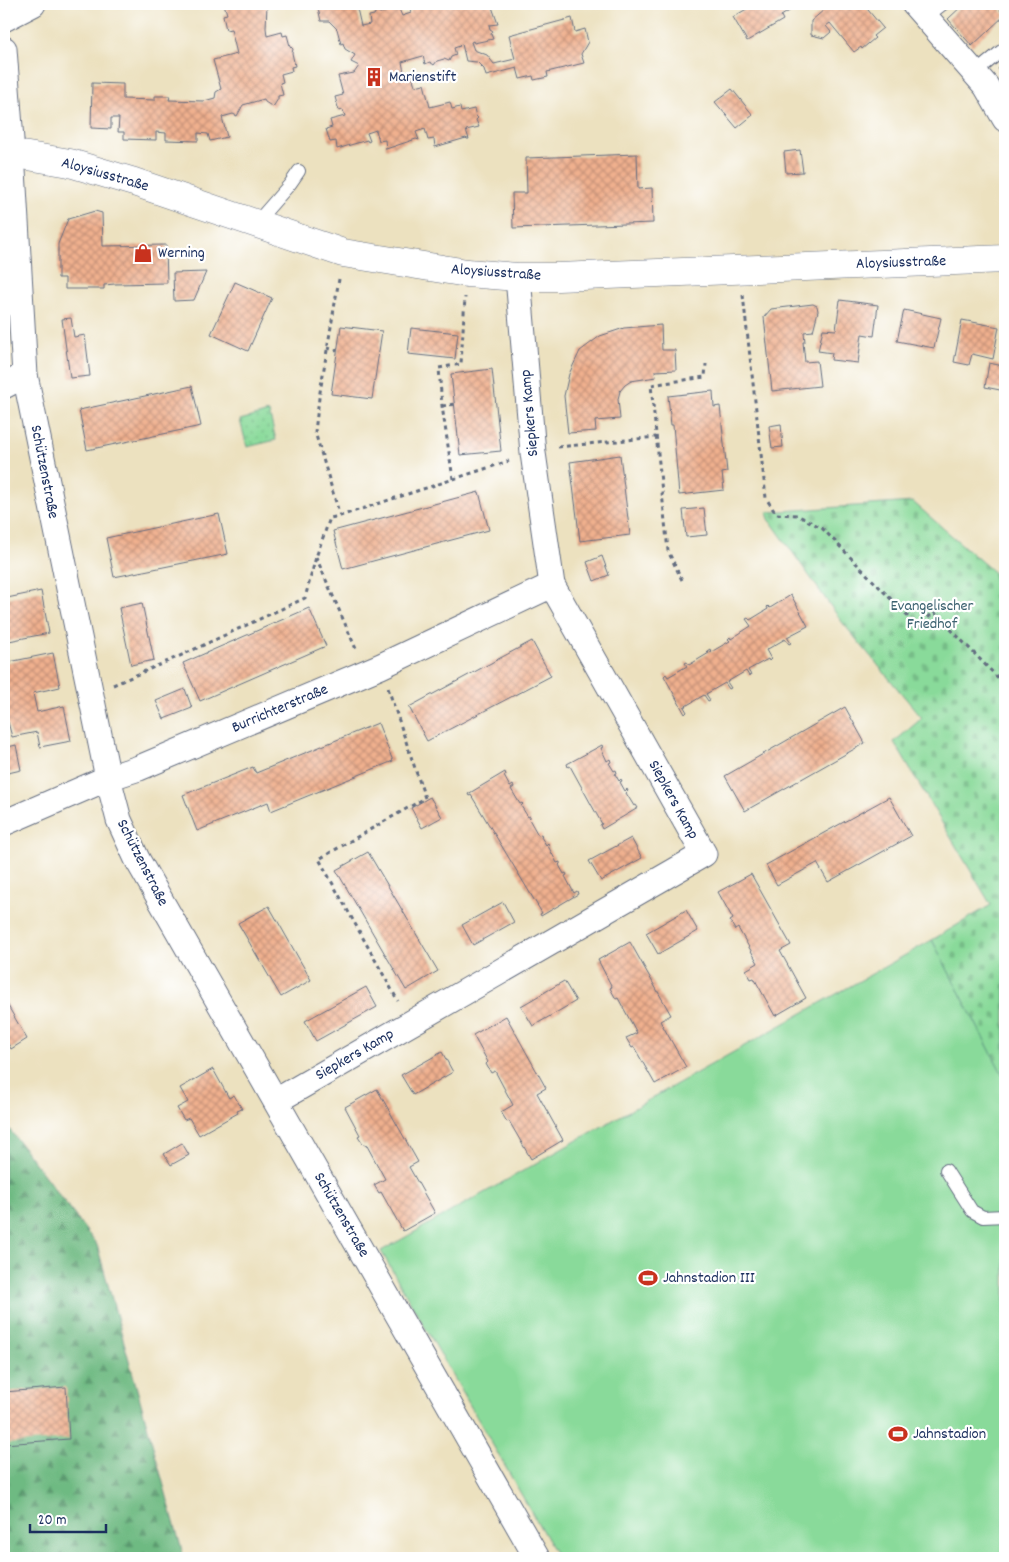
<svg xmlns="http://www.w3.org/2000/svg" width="1009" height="1562" font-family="Dekko,sans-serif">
<defs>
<pattern id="forest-firs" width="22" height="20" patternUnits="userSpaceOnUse" patternTransform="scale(1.25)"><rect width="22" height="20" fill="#6eba82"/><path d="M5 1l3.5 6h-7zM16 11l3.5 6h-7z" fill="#5a986e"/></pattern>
<pattern id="cemetery-stones" width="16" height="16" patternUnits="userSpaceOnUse" patternTransform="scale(1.25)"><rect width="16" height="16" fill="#89da9a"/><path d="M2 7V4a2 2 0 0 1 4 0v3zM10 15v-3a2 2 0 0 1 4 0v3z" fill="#76bb87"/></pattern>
<pattern id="park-dots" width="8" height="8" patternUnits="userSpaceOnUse" patternTransform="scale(1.25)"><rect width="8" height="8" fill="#89da9a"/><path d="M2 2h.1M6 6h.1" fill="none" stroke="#76bb87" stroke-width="1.8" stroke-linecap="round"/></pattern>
<pattern id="building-cross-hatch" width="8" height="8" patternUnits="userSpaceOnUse" patternTransform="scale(1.25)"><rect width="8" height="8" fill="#f0b08e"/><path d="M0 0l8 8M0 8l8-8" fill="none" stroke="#c29077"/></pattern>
</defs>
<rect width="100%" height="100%" fill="#fff"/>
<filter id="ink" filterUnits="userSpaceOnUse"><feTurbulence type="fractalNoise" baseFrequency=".02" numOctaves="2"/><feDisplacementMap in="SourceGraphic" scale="10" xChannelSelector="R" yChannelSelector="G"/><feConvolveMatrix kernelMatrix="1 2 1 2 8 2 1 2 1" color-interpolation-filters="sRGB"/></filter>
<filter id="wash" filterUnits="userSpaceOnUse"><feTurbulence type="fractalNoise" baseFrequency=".0096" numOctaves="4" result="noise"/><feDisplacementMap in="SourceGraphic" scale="20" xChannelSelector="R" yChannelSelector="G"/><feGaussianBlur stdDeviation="1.12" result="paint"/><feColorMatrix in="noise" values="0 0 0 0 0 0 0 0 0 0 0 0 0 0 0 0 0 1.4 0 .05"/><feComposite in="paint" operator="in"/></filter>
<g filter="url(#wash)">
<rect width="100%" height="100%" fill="#ece1bf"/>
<polygon fill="url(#forest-firs)" stroke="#447470" points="4,1122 97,1245 184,1558 4,1558"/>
<polygon fill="url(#cemetery-stones)" stroke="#52847c" points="913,502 1005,582 1005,1079 932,940 991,905 894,742 922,718 842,622 769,519 767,512"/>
<polygon fill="url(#park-dots)" stroke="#52847c" points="269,412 276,440 247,447 240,420"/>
<polygon fill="#89da9a" stroke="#52847c" points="932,940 1005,1079 1005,1558 558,1558 381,1251"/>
<g id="blocks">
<g fill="url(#building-cross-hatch)">
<polygon points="224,4 267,4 266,28 267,36 282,32 283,36 287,35 290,46 293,49 292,53 295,66 291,67 292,71 281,74 283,82 280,83 283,95 278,96 278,99 273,107 265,102 264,99 243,105 237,116 233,114 222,117 227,137 210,141 208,134 198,133 198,141 166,140 166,133 156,132 156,140 124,139 124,132 118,132 119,118 111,118 111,129 91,128 92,83 123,84 123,99 155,100 155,96 170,96 169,100 204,101 215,98 216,92 221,89 213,60 237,54 231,29 226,30 223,15 227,14"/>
<polygon points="317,4 356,4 361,26 370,24 369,16 374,15 376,11 380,13 388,11 391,7 395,10 399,9 402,16 411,13 410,6 416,4 491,4 498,24 489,25 490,29 493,31 491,34 493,39 474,43 473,41 471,42 474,50 487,55 494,64 515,59 509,35 572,18 575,32 585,29 588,42 581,54 584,63 547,72 548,77 534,80 533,76 520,79 517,68 486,76 484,69 477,62 466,61 462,44 459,45 460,46 454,48 456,55 451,57 449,61 444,59 437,61 434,65 430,62 425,64 423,56 402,62 405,77 412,75 415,86 424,84 430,107 450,102 452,109 460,107 461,112 474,109 476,116 478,118 476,120 479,127 466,130 469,139 467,139 466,138 435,147 434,139 428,140 425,129 416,132 419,140 416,139 386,149 385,140 379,141 376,130 367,133 370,141 368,142 367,140 337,149 336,141 330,142 326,129 332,127 330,120 345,116 343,110 339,111 335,97 343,95 338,76 354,73 359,66 351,62 355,55 345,49 343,43 341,44 337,29 329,21 321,21"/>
<polygon points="755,4 801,4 781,16 783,20 747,41 733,17"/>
<polygon points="831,4 839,4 844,10 851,4 863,4 883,28 873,36 875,38 862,49 861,47 854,52 830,23 826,26 831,32 824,38 811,35 811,21"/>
<polygon points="964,4 1005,4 1000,10 1005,15 972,46 948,19"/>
<polygon points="1005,61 1005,75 998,69"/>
<polygon points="732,89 753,115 737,128 715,102"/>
<polygon points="800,150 803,172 786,173 784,152"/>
<polygon points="637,154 638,189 652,188 653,223 513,228 512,193 527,193 526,158"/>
<polygon points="95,211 102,213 103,246 166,245 167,283 115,284 104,285 104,289 65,289 65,278 58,278 58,244 68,219"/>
<polygon points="206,272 194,300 174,301 173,273"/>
<polygon points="235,282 272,298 248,351 211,334"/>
<polygon points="840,300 878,305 874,336 862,334 858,363 831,360 832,353 818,351 823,329 836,330"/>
<polygon points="813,304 817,306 818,311 813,331 804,332 805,342 803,342 805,362 817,361 820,386 772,391 764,317 771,309"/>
<polygon points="904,310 941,318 934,348 897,341"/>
<polygon points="71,318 74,337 85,335 90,376 70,378 62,319"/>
<polygon points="962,320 999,327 993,359 972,354 969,365 954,362"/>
<polygon points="661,325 662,350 675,350 676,370 655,371 656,377 631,381 625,385 620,391 618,399 620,419 595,421 596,431 568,433 564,396 569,374 580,351 600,336 624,328"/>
<polygon points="341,326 382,331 372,399 331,394"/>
<polygon points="411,328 458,333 455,359 408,354"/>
<polygon points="1005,361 1005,391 985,387 989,363 1003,366"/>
<polygon points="492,369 501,451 460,455 451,374"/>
<polygon points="192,386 201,426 87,450 79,410"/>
<polygon points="713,391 714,407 720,406 727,472 722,473 724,490 679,495 673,425 671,425 668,396"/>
<polygon points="781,424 783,447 772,448 769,426"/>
<polygon points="620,455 630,535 580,541 570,462"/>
<polygon points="4,488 7,501 4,502"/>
<polygon points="479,492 489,530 343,569 333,531"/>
<polygon points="704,508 707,535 686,537 683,510"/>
<polygon points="219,514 228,554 114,577 106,538"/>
<polygon points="602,556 609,575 594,581 587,562"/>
<polygon points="41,591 49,633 4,642 4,602 7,602 7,598"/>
<polygon points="791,595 808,626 787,637 791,643 789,644 785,639 766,650 771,659 769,661 768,659 748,670 751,675 749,676 746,671 727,682 731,688 729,689 725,683 706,694 710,700 708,701 704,695 684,707 687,712 685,714 664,676 666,674 668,677 687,666 685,663 687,662 689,665 709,653 707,651 710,649 711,652 730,641 728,639 730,637 731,639 751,626 746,619 748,618 750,620 768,609 767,607 768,606 770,608"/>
<polygon points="142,603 154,660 131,665 119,608"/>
<polygon points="309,608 326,646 200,701 183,663"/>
<polygon points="532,641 551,676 427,741 409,707"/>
<polygon points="53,653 60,687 33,693 37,712 64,706 71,741 40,747 37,732 12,737 8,722 6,722 4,715 4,663"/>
<polygon points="185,689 192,708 164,719 156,701"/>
<polygon points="845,707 865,743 745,811 725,776"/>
<polygon points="378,723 393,761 271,811 268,802 197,831 183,795 253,767 256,773"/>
<polygon points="16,745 21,770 8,773 4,756 4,748"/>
<polygon points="602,745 603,747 601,748 607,761 610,759 611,762 609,763 614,771 616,770 617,773 615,774 619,781 621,779 622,781 620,782 625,791 627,789 628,791 626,793 634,806 636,805 638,808 602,829 600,825 602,824 570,766 568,767 567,764"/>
<polygon points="505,772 506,775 504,776 510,787 513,785 514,787 511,789 520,804 522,803 523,804 521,806 528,817 530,816 530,818 529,819 538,835 541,834 542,836 541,837 546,845 548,843 549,845 548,846 557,863 560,862 560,864 559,865 564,874 566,873 567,875 565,876 574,893 577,891 578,894 541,916 540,914 542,913 471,795 469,796 468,794"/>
<polygon points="430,797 442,817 422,828 411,808"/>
<polygon points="889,797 911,836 828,882 817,863 777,885 766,865"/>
<polygon points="631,838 642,858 601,881 589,861"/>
<polygon points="368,852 438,971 406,990 336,870"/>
<polygon points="751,874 791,945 780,951 806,998 775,1016 754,978 751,979 746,970 758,963 738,928 735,930 730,921 733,919 718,892"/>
<polygon points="503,902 514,922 473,945 462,925"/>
<polygon points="269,906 311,980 281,997 238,923"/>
<polygon points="686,910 698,931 658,954 646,933"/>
<polygon points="630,942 671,1015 660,1021 686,1067 655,1084 634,1047 632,1048 626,1038 637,1033 618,998 616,999 610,988 612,987 598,960"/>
<polygon points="564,981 576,1001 533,1026 521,1006"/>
<polygon points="366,987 377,1007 316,1041 305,1021"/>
<polygon points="4,999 27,1039 11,1049 4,1036"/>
<polygon points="506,1016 546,1088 537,1093 563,1140 531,1159 509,1121 507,1122 501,1112 513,1105 495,1071 491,1073 486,1064 488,1062 473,1035"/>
<polygon points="442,1052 453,1072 413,1095 401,1075"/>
<polygon points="213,1069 229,1098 234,1095 242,1109 237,1111 238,1113 199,1135 189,1118 184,1120 177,1108 188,1102 180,1088"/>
<polygon points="377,1089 418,1162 409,1167 435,1213 403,1231 381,1192 379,1193 374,1185 385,1179 366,1144 364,1145 358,1136 360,1135 345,1107"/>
<polygon points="182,1143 189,1155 171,1165 164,1154"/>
<polygon points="66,1387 69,1439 4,1444 4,1392"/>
</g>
</g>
</g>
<g filter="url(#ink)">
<use href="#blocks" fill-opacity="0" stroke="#646d80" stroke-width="1"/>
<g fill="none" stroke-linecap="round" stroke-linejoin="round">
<g stroke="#646d80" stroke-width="14">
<g id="lane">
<polyline points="926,17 943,4"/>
<polyline points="975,73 1005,48"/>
<polyline points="255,224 290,184 299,171"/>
<polyline points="946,1170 972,1211 983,1217 1005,1216"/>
</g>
</g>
<g stroke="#646d80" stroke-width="27">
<g id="street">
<polyline points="914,4 986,86 1005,119"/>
<polyline points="4,19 33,4"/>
<polyline points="4,49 12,153 25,375 108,778 119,820 137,859 537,1558"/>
<polyline points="4,386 25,375"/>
<polyline points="4,823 108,778 139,768 381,666 552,585"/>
<polyline points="276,1101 704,854 552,585 533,453 518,277"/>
</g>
</g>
<g stroke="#646d80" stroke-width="29">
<polyline id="secondary" points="4,152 70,163 134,182 343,253 467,273 518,277 558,277 1005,259"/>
</g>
<g stroke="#646d80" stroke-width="3" stroke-dasharray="4 4" stroke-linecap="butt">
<polyline points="339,279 319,398 315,432 340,516"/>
<polyline points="743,295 766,498 776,514 797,515 822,528 918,627 934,612 1005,685"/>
<polyline points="327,348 337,350"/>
<polyline points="442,406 455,404"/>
<polyline points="558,447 656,437"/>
<polyline points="453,479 442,406 439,368 461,364 465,297"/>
<polyline points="316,557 356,649"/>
<polyline points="682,580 668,551 651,385 705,377 706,364"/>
<polyline points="113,685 182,655 305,598 316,557 330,518 340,516 509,461"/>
<polyline points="388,688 425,798 319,859 398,1001"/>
</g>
<use href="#lane" stroke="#fff" stroke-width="12"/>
<use href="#street" stroke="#fff" stroke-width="25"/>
<use href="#secondary" stroke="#fff" stroke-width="28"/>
</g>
</g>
<defs>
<g id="building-bare" transform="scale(1.5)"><path d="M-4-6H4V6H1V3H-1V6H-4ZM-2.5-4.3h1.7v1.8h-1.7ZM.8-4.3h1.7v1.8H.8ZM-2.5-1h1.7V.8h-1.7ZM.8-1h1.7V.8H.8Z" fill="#c8321e" stroke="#fff" stroke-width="2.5" paint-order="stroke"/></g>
<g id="shop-bare" transform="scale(1.5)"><path d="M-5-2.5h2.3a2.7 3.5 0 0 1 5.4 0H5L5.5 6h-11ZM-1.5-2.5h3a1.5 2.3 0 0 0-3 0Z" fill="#c8321e" stroke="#fff" stroke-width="2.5" paint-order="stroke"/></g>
<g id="stadium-bare" transform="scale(1.5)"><path d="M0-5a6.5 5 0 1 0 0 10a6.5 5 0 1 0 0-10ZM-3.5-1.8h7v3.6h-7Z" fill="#c8321e" stroke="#fff" stroke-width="2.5" paint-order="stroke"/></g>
</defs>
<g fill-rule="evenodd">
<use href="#building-bare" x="374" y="77"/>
<use href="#shop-bare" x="143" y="253"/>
<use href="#stadium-bare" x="648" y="1278"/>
<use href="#stadium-bare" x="898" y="1434"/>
</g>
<g text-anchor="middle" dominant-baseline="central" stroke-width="4.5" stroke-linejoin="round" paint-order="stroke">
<g font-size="16" fill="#1b2f5e" stroke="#fff" text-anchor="start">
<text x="389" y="77">Marienstift</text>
<text x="158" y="253">Werning</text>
<text x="663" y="1278">Jahnstadion III</text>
<text x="913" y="1434">Jahnstadion</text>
</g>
<g font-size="16" fill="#1b2f5e" stroke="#fff">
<text transform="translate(105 175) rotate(16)">Aloysiusstraße</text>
<text transform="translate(901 263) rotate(-2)">Aloysiusstraße</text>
<text transform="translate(496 273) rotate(4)">Aloysiusstraße</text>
<text transform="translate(530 413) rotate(-95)">Siepkers Kamp</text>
<text transform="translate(44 472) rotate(79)">Schützenstraße</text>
<text transform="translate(280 709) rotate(-23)">Burrichterstraße</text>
<text transform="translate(673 800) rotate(61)">Siepkers Kamp</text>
<text transform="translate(142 863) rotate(63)">Schützenstraße</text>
<text transform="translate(355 1055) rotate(-30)">Siepkers Kamp</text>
<text transform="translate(341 1215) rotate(60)">Schützenstraße</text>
</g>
<g font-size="16" fill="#3c6270" stroke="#fff">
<text x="932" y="606">Evangelischer<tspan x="932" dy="18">Friedhof</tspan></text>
</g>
</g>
<rect width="1009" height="1562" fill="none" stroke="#fff" stroke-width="20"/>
<path d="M30 1524v8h76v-8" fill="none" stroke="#1b2f5e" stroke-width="2.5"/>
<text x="38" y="1524" font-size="15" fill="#1b2f5e" stroke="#ffffff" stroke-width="4" paint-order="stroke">20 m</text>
</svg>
